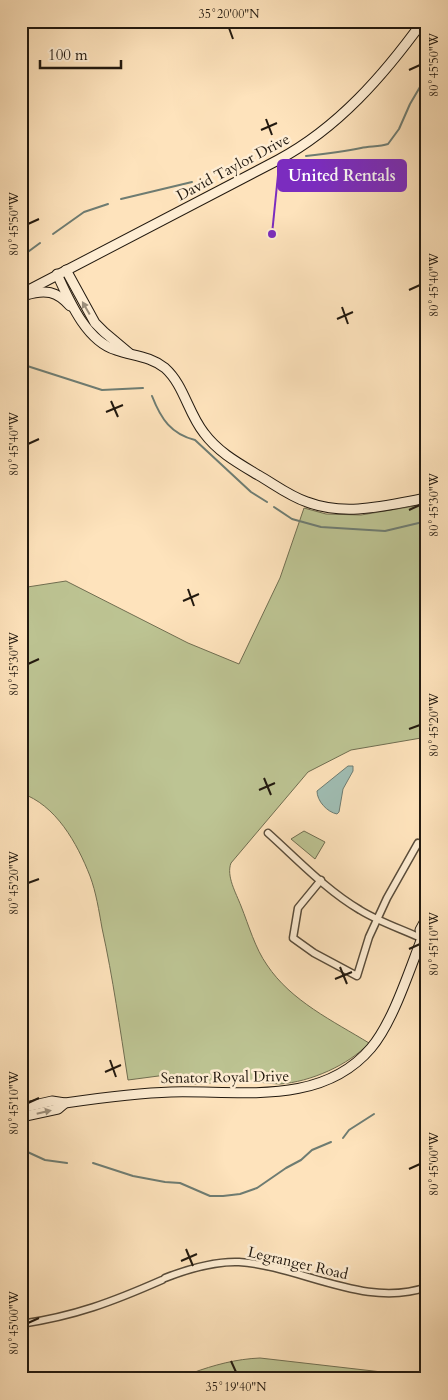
<svg xmlns="http://www.w3.org/2000/svg" width="448" height="1400" font-family="Cardo,serif">
<rect width="100%" height="100%" fill="#fee3bc"/>
<filter id="stains"><feTurbulence type="fractalNoise" baseFrequency=".004" numOctaves="4"/><feColorMatrix values="0 0 0 0 .2 0 0 0 0 .09 0 0 0 0 .02 0 0 0 .5 -.17"/></filter>
<radialGradient id="worn" r=".72"><stop offset=".6" stop-color="#630" stop-opacity="0"/><stop offset="1" stop-color="#630" stop-opacity=".3"/></radialGradient>
<g fill="#bdc493" stroke="#706e51">
<path d="M427,504V737L351,750L308,772L231,863C226,876 236,893 241,906C249,926 255,948 267,965C291,1001 333,1021 369,1043C349,1065 310,1082 280,1084C266,1084 252,1080 238,1080C224,1080 211,1084 197,1084C189,1084 181,1083 174,1083L166,1075L128,1080C120,1029 113,978 102,928C99,911 96,892 90,876C77,843 56,805 21,793V588L66,581L188,643L239,664L280,578L304,508L326,514L361,515Z"/>
<polygon points="304,831 325,842 315,859 291,839"/>
<path d="M260,1358L417,1376H427V1379H193L192,1373C214,1365 236,1359 260,1358Z"/>
</g>
<path fill="#a0beb4" stroke="#6e7c72" d="M348,766H353V771L343,789L339,812L337,814C327,812 317,801 317,791Z"/>
<g fill="none" stroke-linecap="round" stroke-linejoin="round">
<g stroke="#6e7c72" stroke-width="2">
<path d="M306,156C325,154 343,152 361,148C370,146 379,147 388,144L399,129L410,104L427,75"/>
<polyline points="121,199 192,182"/>
<polyline points="53,234 84,212 108,204"/>
<polyline points="21,257 40,243"/>
<polyline points="21,364 102,390 143,388"/>
<path d="M152,396C161,419 171,434 195,440L251,492L267,502"/>
<polyline points="274,507 292,519 321,527 385,531 427,521"/>
<polyline points="343,1138 349,1130 374,1114"/>
<polyline points="21,1149 45,1160 67,1163"/>
<polyline points="93,1163 133,1176 165,1182 180,1183 210,1196 223,1196 240,1194 257,1188 286,1168 301,1160 312,1150 331,1142"/>
</g>
<g stroke="#594c3a" stroke-width="9">
<g id="street">
<path d="M268,833C297,859 326,890 360,910C381,923 405,930 427,941"/>
<polyline points="321,880 298,908 293,938 314,953 357,976 369,937 387,898 418,843 427,847"/>
<path d="M165,1278C188,1269 214,1261 239,1262C301,1266 365,1309 427,1287"/>
<path d="M21,1324C75,1316 112,1302 162,1280"/>
</g>
</g>
<g stroke="#22190f" stroke-width="11">
<g id="secondary">
<polyline points="66,270 95,323 104,332 129,353"/>
<path d="M57,274C69,300 86,341 116,350C133,356 150,356 165,368C184,385 188,413 204,433C218,452 238,463 258,475C274,484 289,496 307,502C346,517 388,505 427,498"/>
<path d="M21,294L278,160C338,128 384,75 423,21"/>
<path d="M26,295C45,289 57,291 70,306"/>
<polyline points="422,938 420,930 427,917"/>
<path d="M21,1108L52,1101L65,1103C100,1098 135,1093 171,1092C239,1090 321,1107 371,1048C393,1022 409,971 422,938L427,934"/>
<polyline points="21,1117 58,1109 65,1103"/>
</g>
</g>
<use href="#street" stroke="#feedd3" stroke-width="6"/>
<use href="#secondary" stroke="#feedd3" stroke-width="9"/>
</g>
<defs><path id="oneway-solid" d="M-6-.8H1V-3.2L6.5 0L1 3.2V.8H-6Z" transform="scale(1.25)"/></defs>
<g fill="#9b8e7b">
<use href="#oneway-solid" transform="translate(86 308) rotate(-120)"/>
<use href="#oneway-solid" transform="translate(44 1112) rotate(-13)"/>
</g>
<path fill="none" stroke="#22190f" stroke-width="2" d="M229,28L233,39M409,70L420,65M266,119L272,135M261,130L277,123M28,224L39,219M409,290L420,285M342,307L348,324M337,319L353,312M111,401L118,417M106,412L123,405M28,444L39,439M409,510L420,505M188,589L194,606M183,601L199,594M28,664L39,659M409,729L420,725M264,778L271,795M259,790L275,783M28,883L39,879M409,949L420,944M340,967L347,984M335,979L352,972M110,1060L116,1077M105,1072L121,1065M28,1103L39,1098M409,1169L420,1164M186,1249L193,1266M181,1261L197,1254M28,1323L39,1318M231,1361L236,1372"/>
<g text-anchor="middle" dominant-baseline="central" stroke-width="5" stroke-linejoin="round" paint-order="stroke">
<g font-size="15" fill="#22190f" stroke="#feedd3">
<text transform="translate(233 167) rotate(-28)">David Taylor Drive</text>
<text transform="translate(225 1077) rotate(-1)">Senator Royal Drive</text>
<text transform="translate(298 1263) rotate(13)">Legranger Road</text>
</g>
</g>
<path fill="none" stroke="#7b2cbf" stroke-width="2" d="M272 234L278 175"/>
<circle fill="#7b2cbf" stroke="#feedd3" stroke-width="2" cx="272" cy="234" r="5"/>
<rect fill="#7b2cbf" stroke="#7b2cbf" stroke-width="2" x="278" y="160" width="128" height="31" rx="5"/>
<g font-size="16" text-anchor="middle" font-weight="bold" fill="#fff">
<text x="342" y="181">United Rentals</text>
</g>
<rect width="448" height="1400" fill="none" stroke="#fee3bc" stroke-width="55"/>
<path d="M40 60v8h81v-8" fill="none" stroke="#22190f" stroke-width="2.5"/>
<text x="48" y="60" font-size="15" fill="#22190f" stroke="#feedd3" stroke-width="4" paint-order="stroke">100 m</text>
<rect x="28" y="28" width="392" height="1344" fill="none" stroke="#22190f" stroke-width="2"/>
<g font-size="12" text-anchor="middle" fill="#22190f">
<text x="229" y="18">35°20'00"N</text>
<text transform="translate(434 65) rotate(-90)" y="4">80°45'50"W</text>
<text transform="translate(14 224) rotate(-90)" y="4">80°45'50"W</text>
<text transform="translate(434 285) rotate(-90)" y="4">80°45'40"W</text>
<text transform="translate(14 444) rotate(-90)" y="4">80°45'40"W</text>
<text transform="translate(434 505) rotate(-90)" y="4">80°45'30"W</text>
<text transform="translate(14 664) rotate(-90)" y="4">80°45'30"W</text>
<text transform="translate(434 725) rotate(-90)" y="4">80°45'20"W</text>
<text transform="translate(14 883) rotate(-90)" y="4">80°45'20"W</text>
<text transform="translate(434 944) rotate(-90)" y="4">80°45'10"W</text>
<text transform="translate(14 1103) rotate(-90)" y="4">80°45'10"W</text>
<text transform="translate(434 1164) rotate(-90)" y="4">80°45'00"W</text>
<text transform="translate(14 1323) rotate(-90)" y="4">80°45'00"W</text>
<text x="236" y="1391">35°19'40"N</text>
</g>
<rect width="100%" height="100%" filter="url(#stains)"/>
<rect width="100%" height="100%" fill="url(#worn)"/>
</svg>
